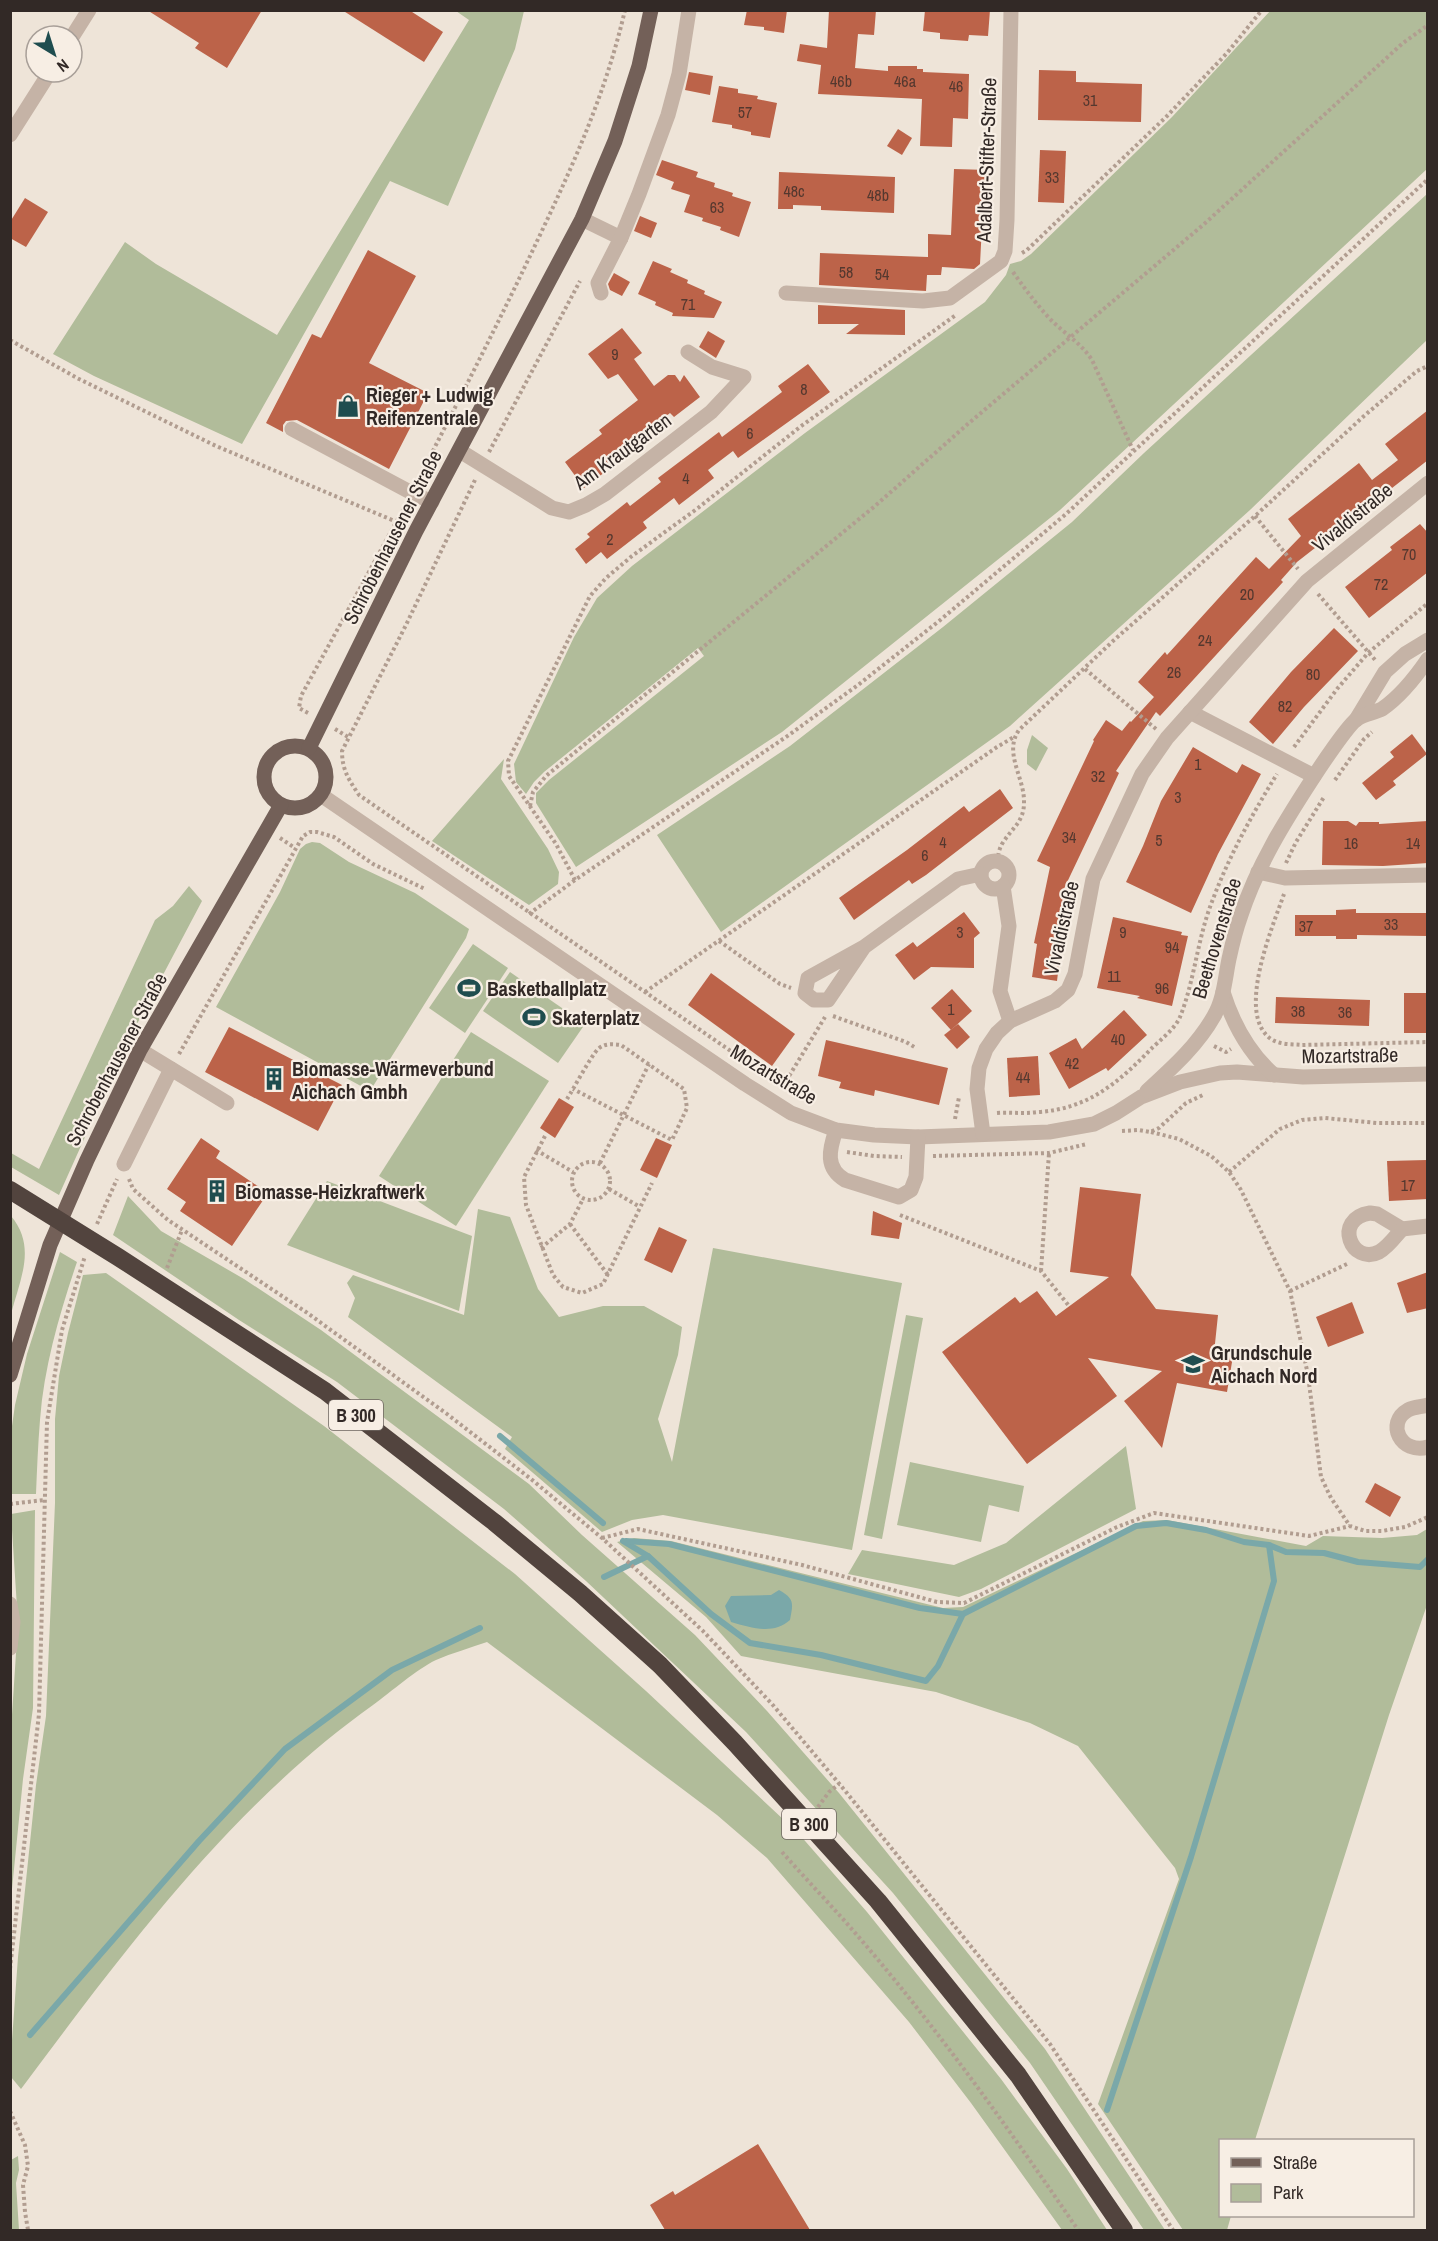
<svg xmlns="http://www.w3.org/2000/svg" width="1438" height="2241" font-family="'Archivo Narrow',sans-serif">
<rect width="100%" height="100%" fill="#eee4d8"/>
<g fill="#b1bc9a">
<polygon points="1271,10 1427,11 1427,169 1060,510 782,732 576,867 536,803 536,793 549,780 704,656 698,648 544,772 534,782 526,794 516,782 514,764 574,637 597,598 632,566 805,433 985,302 1006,275 1010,264 1021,261 1031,254 1172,117"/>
<polygon points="456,11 524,11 515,49 448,206 390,181 242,444 94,376 53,354 125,242 156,264 277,335 469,20"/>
<polygon points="1427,194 1427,340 1250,510 1010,726 721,932 657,835 790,746 943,627 1072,522 1144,453"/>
<polygon points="1032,735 1048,748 1036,771 1027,764 1027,750"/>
<polygon points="504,759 501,779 548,849 559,872 558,884 529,905 432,841"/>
<polygon points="312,842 320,843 349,862 415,893 469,929 466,938 370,1091 216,1007 280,892 300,849 306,844"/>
<polygon points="189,886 202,901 128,1041 59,1195 11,1167 11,1153 39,1169 155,920 173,906"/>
<polygon points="473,944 508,968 465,1033 429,1008"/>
<polygon points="510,972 585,1024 558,1063 483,1011"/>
<polygon points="471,1032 549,1081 456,1226 379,1176"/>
<polygon points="327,1181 472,1236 459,1311 287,1245"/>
<polygon points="128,1196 161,1231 244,1279 321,1330 529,1484 582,1535 695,1635 767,1711 839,1793 1045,2049 1165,2230 1144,2230 1030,2063 893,1893 746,1732 586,1581 504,1509 337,1382 239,1320 113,1235"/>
<polygon points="478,1209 510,1217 538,1289 559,1317 603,1306 644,1306 682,1327 678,1355 658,1419 672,1462 713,1248 902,1283 852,1550 663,1515 632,1520 602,1532 505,1449 512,1437 348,1317 355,1298 347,1283 353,1275 464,1315"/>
<path d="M11,1216C37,1247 20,1279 11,1314Z"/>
<path d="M60,1252L77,1262C60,1312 44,1366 40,1420C38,1444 37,1469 36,1494H11V1433L15,1405L27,1354Z"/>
<path d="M106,1273L324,1426L515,1574L646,1691L799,1834L867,1912L1001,2079L1067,2169L1107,2230H1062L971,2103L909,2022L767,1858L717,1815L487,1642C470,1648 452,1653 436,1660C417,1669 391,1692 373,1705C230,1807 125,1950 21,2089L11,2077V2054L18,1957L36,1785L46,1716L55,1503V1419L59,1376L68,1333L83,1275Z"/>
<polygon points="906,1315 923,1318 882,1539 864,1535"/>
<polygon points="1126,1446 1136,1509 981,1589 959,1597 848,1574 862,1550 954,1565 1006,1543"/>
<polygon points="910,1462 1024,1486 1019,1512 989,1505 981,1542 897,1525"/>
<polygon points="35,1510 33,1708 23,1779 11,1899 10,1745 18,1623 11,1514"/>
<polygon points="1167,1520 1306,1546 1323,1536 1382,1538 1417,1535 1427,1529 1427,1605 1389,1715 1255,2140 1220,2140 1220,2216 1231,2216 1227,2230 1183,2230 1098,2104 1179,1879 1175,1868 1078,1746 1030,1723 936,1692 741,1656 706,1617 617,1542 634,1538 671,1541 943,1608 963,1607 1143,1521"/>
<polygon points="18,2156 19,2170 16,2183 19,2230 11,2230 11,2160"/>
</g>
<path fill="#7aa8a9" d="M779,1590C795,1599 793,1603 790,1620C773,1635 752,1628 731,1622L725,1606L731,1596L771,1595Z"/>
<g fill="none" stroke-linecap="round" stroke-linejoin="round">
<g stroke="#7aa8a9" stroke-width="6">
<polyline points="500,1436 603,1523"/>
<polyline points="623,1541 648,1556 711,1614 750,1643 821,1655 926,1681 938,1666 963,1614 1136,1526 1166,1523 1206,1530 1244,1542 1269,1545 1286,1552 1324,1553 1358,1562 1420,1567 1428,1559"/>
<polyline points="626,1541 669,1544 920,1608 963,1614"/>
<polyline points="604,1577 648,1556"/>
<polyline points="30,2035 199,1841 285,1749 392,1670 480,1628"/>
<polyline points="1107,2110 1191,1857 1274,1581 1269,1545"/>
</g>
</g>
<g fill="#bc6349">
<polygon points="147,10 262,10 227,68 195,48 199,43"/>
<polygon points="342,10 409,10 443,32 424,62"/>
<polygon points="747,10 787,10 784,33 764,30 764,27 744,25"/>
<polygon points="829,10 876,10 874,35 858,34 855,68 888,71 888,66 917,66 917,69 923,69 923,72 969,74 968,119 953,118 952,147 920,146 922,99 818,94 821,65 797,61 800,44 827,48"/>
<polygon points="925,10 990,10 988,36 969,35 968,41 940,39 940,33 923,31"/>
<polygon points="1039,70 1076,71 1076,82 1142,84 1141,122 1038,120"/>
<polygon points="689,72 713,76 710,95 685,90"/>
<polygon points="719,86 738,89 738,93 758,96 757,99 777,103 770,138 751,135 751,132 732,128 732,125 712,122"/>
<polygon points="898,129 912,138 902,155 887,146"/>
<polygon points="1040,150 1066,151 1064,203 1038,202"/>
<polygon points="662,160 698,172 696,177 715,183 714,187 733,193 732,196 751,202 739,237 720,230 721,227 702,221 703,218 684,212 690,195 671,189 674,182 656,175"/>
<polygon points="954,169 988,170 987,207 983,206 980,264 974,269 942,267 941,275 927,275 926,291 819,285 820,253 928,257 928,234 951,235"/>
<polygon points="779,172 895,177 894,213 821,210 821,206 793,205 793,209 778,209"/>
<polygon points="25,198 48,212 26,247 10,238 10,222"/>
<polygon points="640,216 657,223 651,238 634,231"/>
<polygon points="368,250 416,276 369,363 428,393 389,469 297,420 286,421 283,425 283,432 266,423 312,334 321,338"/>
<polygon points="653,261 672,269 670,272 688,280 687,283 705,291 704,294 722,302 714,318 672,316 673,313 655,305 656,302 638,294"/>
<polygon points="614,273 630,282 622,296 610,290 608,284"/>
<polygon points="818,305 905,310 905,335 846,334 859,324 818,324"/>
<polygon points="622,328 642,353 634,359 654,386 668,375 675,375 680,382 684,375 700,397 674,417 670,413 642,435 601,468 605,472 584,488 565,462 602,434 599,430 638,400 618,374 608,379 588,354"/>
<polygon points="708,331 725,341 716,358 699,347"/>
<polygon points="808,364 830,392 738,458 733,451 708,470 714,478 679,505 674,498 643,522 647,528 607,559 601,552 586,564 575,549 590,537 587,534 627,502 630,506 661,482 658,478 719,432 722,437 782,392 778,386"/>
<polygon points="1428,410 1428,460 1297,562 1281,580 1283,582 1160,716 1156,712 1136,741 1116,771 1119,773 1061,895 1072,897 1061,948 1057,981 1032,977 1037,944 1034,943 1050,867 1037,861 1094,741 1093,740 1106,720 1122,731 1130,721 1131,722 1154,697 1138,682 1165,652 1167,655 1256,557 1269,569 1301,536 1288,519 1359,463 1372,480 1398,460 1385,444"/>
<polygon points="1420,524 1428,533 1428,572 1369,618 1345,587 1392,550 1390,547"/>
<polygon points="1334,628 1358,651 1304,707 1273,744 1249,722 1291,672"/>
<polygon points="1412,734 1427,754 1393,781 1396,785 1376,800 1362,783 1394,757 1390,752"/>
<polygon points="1193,747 1237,773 1242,764 1261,774 1218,854 1191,913 1126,882 1143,846 1161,801"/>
<polygon points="1000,789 1013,808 926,875 912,884 909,880 854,920 839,898 907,850 964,806 969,812"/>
<polygon points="1323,821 1348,821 1356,826 1359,822 1379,822 1379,824 1428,821 1428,863 1383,866 1322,865"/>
<polygon points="1356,909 1356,913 1428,913 1428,936 1357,935 1357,939 1336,939 1336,936 1295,936 1295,915 1336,915 1336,910"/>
<polygon points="964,912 980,933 974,938 974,968 931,967 914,980 895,955 913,942 917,947"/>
<polygon points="1113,917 1182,932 1181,935 1188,936 1172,1006 1137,998 1140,996 1097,988"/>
<polygon points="711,973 795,1034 772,1066 688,1005"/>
<polygon points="952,989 972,1011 951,1030 931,1008"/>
<rect x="1404" y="993" width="24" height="40"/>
<polygon points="1276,997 1370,1000 1369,1026 1275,1023"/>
<polygon points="1124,1010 1147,1035 1108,1071 1106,1068 1069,1089 1049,1053 1076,1038 1082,1049"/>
<polygon points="958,1024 970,1037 957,1049 944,1035"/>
<polygon points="229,1027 342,1085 318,1131 205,1072"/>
<polygon points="826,1040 948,1068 939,1105 875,1090 874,1096 839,1088 841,1082 818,1076"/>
<polygon points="1038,1056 1040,1095 1009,1097 1007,1058"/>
<polygon points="559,1098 574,1107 555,1138 540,1128"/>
<polygon points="201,1138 220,1151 216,1158 268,1193 232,1246 180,1211 186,1202 167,1189"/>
<polygon points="656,1138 672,1145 657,1178 640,1170"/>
<polygon points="1427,1160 1428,1199 1389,1201 1387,1161"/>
<polygon points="1080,1187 1141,1194 1131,1275 1156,1309 1218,1315 1214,1353 1233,1356 1227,1392 1177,1383 1162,1448 1124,1401 1162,1371 1088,1358 1117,1396 1027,1464 942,1352 1015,1297 1020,1303 1037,1291 1056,1316 1109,1277 1070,1272"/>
<polygon points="873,1211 902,1223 899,1239 871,1235"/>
<polygon points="659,1227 687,1240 672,1273 644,1260"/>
<polygon points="1428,1272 1428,1308 1407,1313 1397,1283"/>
<polygon points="1352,1302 1364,1333 1328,1347 1316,1317"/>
<polygon points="1375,1483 1401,1497 1390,1517 1365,1502"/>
<polygon points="758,2144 810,2230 665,2230 650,2205 673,2191 675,2195"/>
</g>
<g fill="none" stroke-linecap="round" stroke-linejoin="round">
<g stroke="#b19d90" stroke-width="4" stroke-dasharray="3 3" stroke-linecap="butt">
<polyline points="1022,253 1027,250 1167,116 1227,53 1262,10"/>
<path d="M1013,272C1025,289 1037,305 1051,320C1065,334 1081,343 1092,360L1133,450"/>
<polyline points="10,340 77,378 216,446 397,522"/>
<polyline points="489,452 580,281"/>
<path d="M419,478C460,398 501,318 539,237C575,161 606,92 625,10"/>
<path d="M475,480L406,625L342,751C342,770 349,780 359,795L751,1065"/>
<polyline points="1255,516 1298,569"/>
<polyline points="1318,594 1376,661"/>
<polyline points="1085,669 1156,729"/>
<polyline points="308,713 299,708 301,696 405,506"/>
<polyline points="335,729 348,737"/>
<polyline points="1294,747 1337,689 1368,653 1428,603"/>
<polyline points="1335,780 1364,739 1372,732"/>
<polyline points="530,806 533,792 546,776 875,506 969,423 1203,225 1403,43 1428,25"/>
<polyline points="280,838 295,848"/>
<path d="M997,862C998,856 999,849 1002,844C1011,829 1024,822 1024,803C1025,778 1003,753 1019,730L1113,641L1255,516L1364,416L1417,371L1428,366"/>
<polyline points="1286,863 1296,842 1324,797"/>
<polyline points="575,880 556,844 509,776 508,761 590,596 606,578 632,556 698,508 800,427 956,315"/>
<path d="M1284,894C1273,926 1235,1014 1271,1039C1280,1045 1292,1044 1302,1045L1428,1042"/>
<polyline points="529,914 575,880 786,737 858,685 939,621 1066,514 1428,179"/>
<polyline points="719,941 780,984 791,988"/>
<polyline points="645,992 997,747 1014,737"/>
<polyline points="833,1016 906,1042 916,1048"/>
<polyline points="1214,1046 1226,1052 1231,1049"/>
<polyline points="179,1054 303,836 310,832 317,832 334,837 373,864 425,889"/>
<polyline points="783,1086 825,1017"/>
<path d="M567,1099C574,1088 591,1056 598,1049C605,1043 613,1044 621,1045L684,1089L687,1108L672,1140L573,1089"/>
<path d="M997,1113C1011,1112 1024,1114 1038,1112C1087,1109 1117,1084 1150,1050C1159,1041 1175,1029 1180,1017C1194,982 1197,943 1210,907C1227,860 1251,816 1277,774"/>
<polyline points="955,1119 959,1097"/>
<polyline points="1122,1131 1139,1130 1150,1132 1159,1128 1186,1103 1203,1095"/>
<polyline points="1151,1132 1179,1139 1211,1156 1229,1172 1241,1190 1290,1291 1308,1375 1321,1477 1331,1498 1350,1526 1365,1531 1382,1531 1405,1527 1428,1517"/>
<polyline points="545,1136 524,1177 526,1205 553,1275 563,1287 582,1293 603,1284 652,1183"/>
<polyline points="536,1150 573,1172"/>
<polyline points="847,1152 874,1156 902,1157"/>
<polyline points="933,1156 1049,1153 1087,1144"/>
<circle cx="591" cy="1181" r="19"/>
<polyline points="600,1163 649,1064"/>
<polyline points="1229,1172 1280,1129 1302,1120 1325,1118 1377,1123 1428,1123"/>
<polyline points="129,1179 133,1189 168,1220 306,1312 447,1414 531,1479 602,1538 703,1631 772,1704 842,1787 1050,2044 1173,2230"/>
<polyline points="609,1189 640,1207"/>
<polyline points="900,1215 1041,1271 1069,1306"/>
<polyline points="97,1224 117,1179"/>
<polyline points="570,1224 608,1275"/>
<polyline points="541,1248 570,1224 583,1199"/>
<polyline points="167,1268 182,1230"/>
<polyline points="1041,1271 1049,1153"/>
<polyline points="1290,1291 1347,1264"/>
<polyline points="10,1504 44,1500"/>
<polyline points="602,1538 638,1529 802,1565 937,1602 964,1603 1117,1527 1154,1513 1309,1536 1350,1526"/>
<polyline points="818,1807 829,1792 839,1784"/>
<path d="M782,1852C804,1877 828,1902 850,1927C933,2022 1007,2126 1078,2230"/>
<polyline points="10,1969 39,1714 47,1422 62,1330 85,1256"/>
<polyline points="10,2111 25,2145 28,2166 23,2185 25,2212 28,2230"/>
</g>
<g stroke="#c5b3a6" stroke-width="15">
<polyline points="72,37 89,10"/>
<polyline points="10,135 50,72"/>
<polyline points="582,219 621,238"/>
<polyline points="601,293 598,283 621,238 639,194 668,115 679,74 689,10"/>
<polyline points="786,293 923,301 950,298 1001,261 1005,251 1007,220 1011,10"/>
<polyline points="292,429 412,493 432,502"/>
<polyline points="460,451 552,508 569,512 586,505 605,494 711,412 744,377 712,367 688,352"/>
<polyline points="1190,712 1314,776"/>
<polyline points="1356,720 1385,672 1405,654 1428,640"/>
<polyline points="321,795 745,1084 791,1113 836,1130 874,1135 918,1137 1049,1132 1094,1124 1116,1113 1141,1097 1180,1082 1220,1073 1237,1072 1303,1077 1428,1074"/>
<circle cx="995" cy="875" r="14"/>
<polyline points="1258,872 1285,878 1428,875"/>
<polyline points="1003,886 1009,926 1000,991 1010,1021"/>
<polyline points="864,947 828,1000 814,1000 805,993 808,978 864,947 958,879 981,874"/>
<path d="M1223,992C1233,1024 1249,1053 1274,1075"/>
<polyline points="140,1050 227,1103"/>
<path d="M1147,1091C1172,1068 1197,1046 1214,1016C1224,999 1225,978 1229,959C1232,945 1236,929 1241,915C1257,866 1285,821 1313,778C1320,767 1348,725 1357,719C1364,714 1374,713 1382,709C1401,696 1415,678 1428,659"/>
<path d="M836,1130C829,1150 825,1168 845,1180L899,1197L911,1190L916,1177L918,1137"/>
<polyline points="983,1134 977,1089 979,1068 986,1049 997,1033 1010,1021 1055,1001 1068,990 1075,974 1093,879 1142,774 1167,738 1307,581 1428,483"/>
<polyline points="124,1164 171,1069"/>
<path d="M1370,1213L1377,1214L1402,1229C1395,1237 1388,1247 1379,1252C1352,1266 1332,1219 1370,1213Z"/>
<polyline points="1402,1229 1428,1226"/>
<path d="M1428,1405C1421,1407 1414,1407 1408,1410C1385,1423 1401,1455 1428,1447"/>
<polyline points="10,1604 13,1622 10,1648"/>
</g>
<g stroke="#736058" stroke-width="15">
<circle cx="295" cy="777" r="31"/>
<polyline points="309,748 416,531 582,219 615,141 639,66 651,10"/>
<polyline points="10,1375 50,1245 87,1160 140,1050 281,805"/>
</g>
<polyline stroke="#52443e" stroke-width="18" points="10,1190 118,1257 325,1391 494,1522 580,1593 660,1665 735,1743 878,1901 1018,2075 1124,2230"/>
</g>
<defs>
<g id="shop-bare" transform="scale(1.8)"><path d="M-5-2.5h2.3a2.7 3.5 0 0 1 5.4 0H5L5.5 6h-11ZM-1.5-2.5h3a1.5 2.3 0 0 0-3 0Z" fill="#1f4d4f" stroke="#f7eee4" stroke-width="2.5" paint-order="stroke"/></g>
<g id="stadium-bare" transform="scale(1.8)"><path d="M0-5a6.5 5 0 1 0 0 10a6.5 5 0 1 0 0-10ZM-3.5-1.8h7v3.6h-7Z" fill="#1f4d4f" stroke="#f7eee4" stroke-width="2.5" paint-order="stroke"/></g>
<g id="building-bare" transform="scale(1.8)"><path d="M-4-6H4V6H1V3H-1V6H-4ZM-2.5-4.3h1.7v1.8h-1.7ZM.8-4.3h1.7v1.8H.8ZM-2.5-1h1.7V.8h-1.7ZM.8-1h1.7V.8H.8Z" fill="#1f4d4f" stroke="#f7eee4" stroke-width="2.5" paint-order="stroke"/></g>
<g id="school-bare" transform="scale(1.8)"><path d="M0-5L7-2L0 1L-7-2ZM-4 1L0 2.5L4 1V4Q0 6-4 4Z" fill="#1f4d4f" stroke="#f7eee4" stroke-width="2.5" paint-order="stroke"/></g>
</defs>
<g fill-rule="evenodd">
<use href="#shop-bare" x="348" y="406"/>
<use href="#stadium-bare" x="469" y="988"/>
<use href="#stadium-bare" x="534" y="1017"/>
<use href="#building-bare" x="274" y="1079"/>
<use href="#building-bare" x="217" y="1191"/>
<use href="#school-bare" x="1193" y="1364"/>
</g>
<g text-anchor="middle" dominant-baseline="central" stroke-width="4.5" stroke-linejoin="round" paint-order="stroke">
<g font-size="16" fill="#54382f">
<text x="841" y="81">46b</text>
<text x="905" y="81">46a</text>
<text x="956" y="86">46</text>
<text x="1090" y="100">31</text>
<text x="745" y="112">57</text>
<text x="1052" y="177">33</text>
<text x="794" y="191">48c</text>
<text x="878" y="195">48b</text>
<text x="717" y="207">63</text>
<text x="846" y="272">58</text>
<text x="882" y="274">54</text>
<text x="688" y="304">71</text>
<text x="615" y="354">9</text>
<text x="804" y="389">8</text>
<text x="750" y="433">6</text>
<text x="686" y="478">4</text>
<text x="610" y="539">2</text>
<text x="1409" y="554">70</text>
<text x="1381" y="584">72</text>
<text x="1247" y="594">20</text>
<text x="1205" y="640">24</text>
<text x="1174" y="672">26</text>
<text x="1313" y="674">80</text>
<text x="1285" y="706">82</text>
<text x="1198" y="764">1</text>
<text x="1098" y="776">32</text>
<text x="1178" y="797">3</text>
<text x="1069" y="837">34</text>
<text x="1159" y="840">5</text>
<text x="943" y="842">4</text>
<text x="1351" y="843">16</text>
<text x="1413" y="843">14</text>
<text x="925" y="855">6</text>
<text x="1391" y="924">33</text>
<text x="1306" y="926">37</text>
<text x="960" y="932">3</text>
<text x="1123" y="932">9</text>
<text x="1172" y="947">94</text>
<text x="1114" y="976">11</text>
<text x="1162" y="988">96</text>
<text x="951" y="1009">1</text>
<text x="1298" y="1011">38</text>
<text x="1345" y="1012">36</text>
<text x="1118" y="1039">40</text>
<text x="1072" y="1063">42</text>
<text x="1023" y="1077">44</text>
<text x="1408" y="1185">17</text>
</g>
<g fill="#f7eee4" stroke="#6d645f" stroke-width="1.5">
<rect x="329" y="1400" width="54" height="30" rx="4.5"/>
<rect x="782" y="1809" width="54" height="30" rx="4.5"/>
</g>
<g font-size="18" font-weight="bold" fill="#322926">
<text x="356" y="1415">B 300</text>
<text x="809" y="1824">B 300</text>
</g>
<g font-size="20" fill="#322926" stroke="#f7eee4">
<text transform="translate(986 160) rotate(-88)">Adalbert-Stifter-Straße</text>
<text transform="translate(622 451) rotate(-36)">Am Krautgarten</text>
<text transform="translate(1352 517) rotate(-39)">Vivaldistraße</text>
<text transform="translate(392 537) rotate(-63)">Schrobenhausener Straße</text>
<text transform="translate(1061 928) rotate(-77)">Vivaldistraße</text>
<text transform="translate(1216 938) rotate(-73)">Beethovenstraße</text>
<text transform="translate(1350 1055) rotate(-1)">Mozartstraße</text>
<text transform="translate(116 1059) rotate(-62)">Schrobenhausener Straße</text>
<text transform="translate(774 1074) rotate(31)">Mozartstraße</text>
</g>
<g font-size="20" font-weight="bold" fill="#322926" stroke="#f7eee4" text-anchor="start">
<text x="366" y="394">Rieger + Ludwig<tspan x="366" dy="23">Reifenzentrale</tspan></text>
<text x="487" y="988">Basketballplatz</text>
<text x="552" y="1017">Skaterplatz</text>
<text x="292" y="1068">Biomasse-Wärmeverbund<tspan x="292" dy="23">Aichach Gmbh</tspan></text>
<text x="235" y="1191">Biomasse-Heizkraftwerk</text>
<text x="1211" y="1352">Grundschule<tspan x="1211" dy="23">Aichach Nord</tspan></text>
</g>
</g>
<rect width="1438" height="2241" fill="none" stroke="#322926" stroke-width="24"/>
<rect x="1219" y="2139" width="195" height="78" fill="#f7eee4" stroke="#a89f98" stroke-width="1.5"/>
<rect x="1231" y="2158" width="30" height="9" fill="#736058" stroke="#a89f98" stroke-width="1.5"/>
<text x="1273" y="2169" font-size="18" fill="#322926">Straße</text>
<rect x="1231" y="2184" width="30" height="18" fill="#b1bc9a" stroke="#a89f98" stroke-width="1.5"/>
<text x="1273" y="2199" font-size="18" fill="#322926">Park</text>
<g transform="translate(54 54) rotate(142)"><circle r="28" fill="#f7eee4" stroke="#a89f98" stroke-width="1.5"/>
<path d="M0-4.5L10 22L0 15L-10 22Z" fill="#1f4d4f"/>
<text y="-9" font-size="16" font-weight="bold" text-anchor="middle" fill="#322926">N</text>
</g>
</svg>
